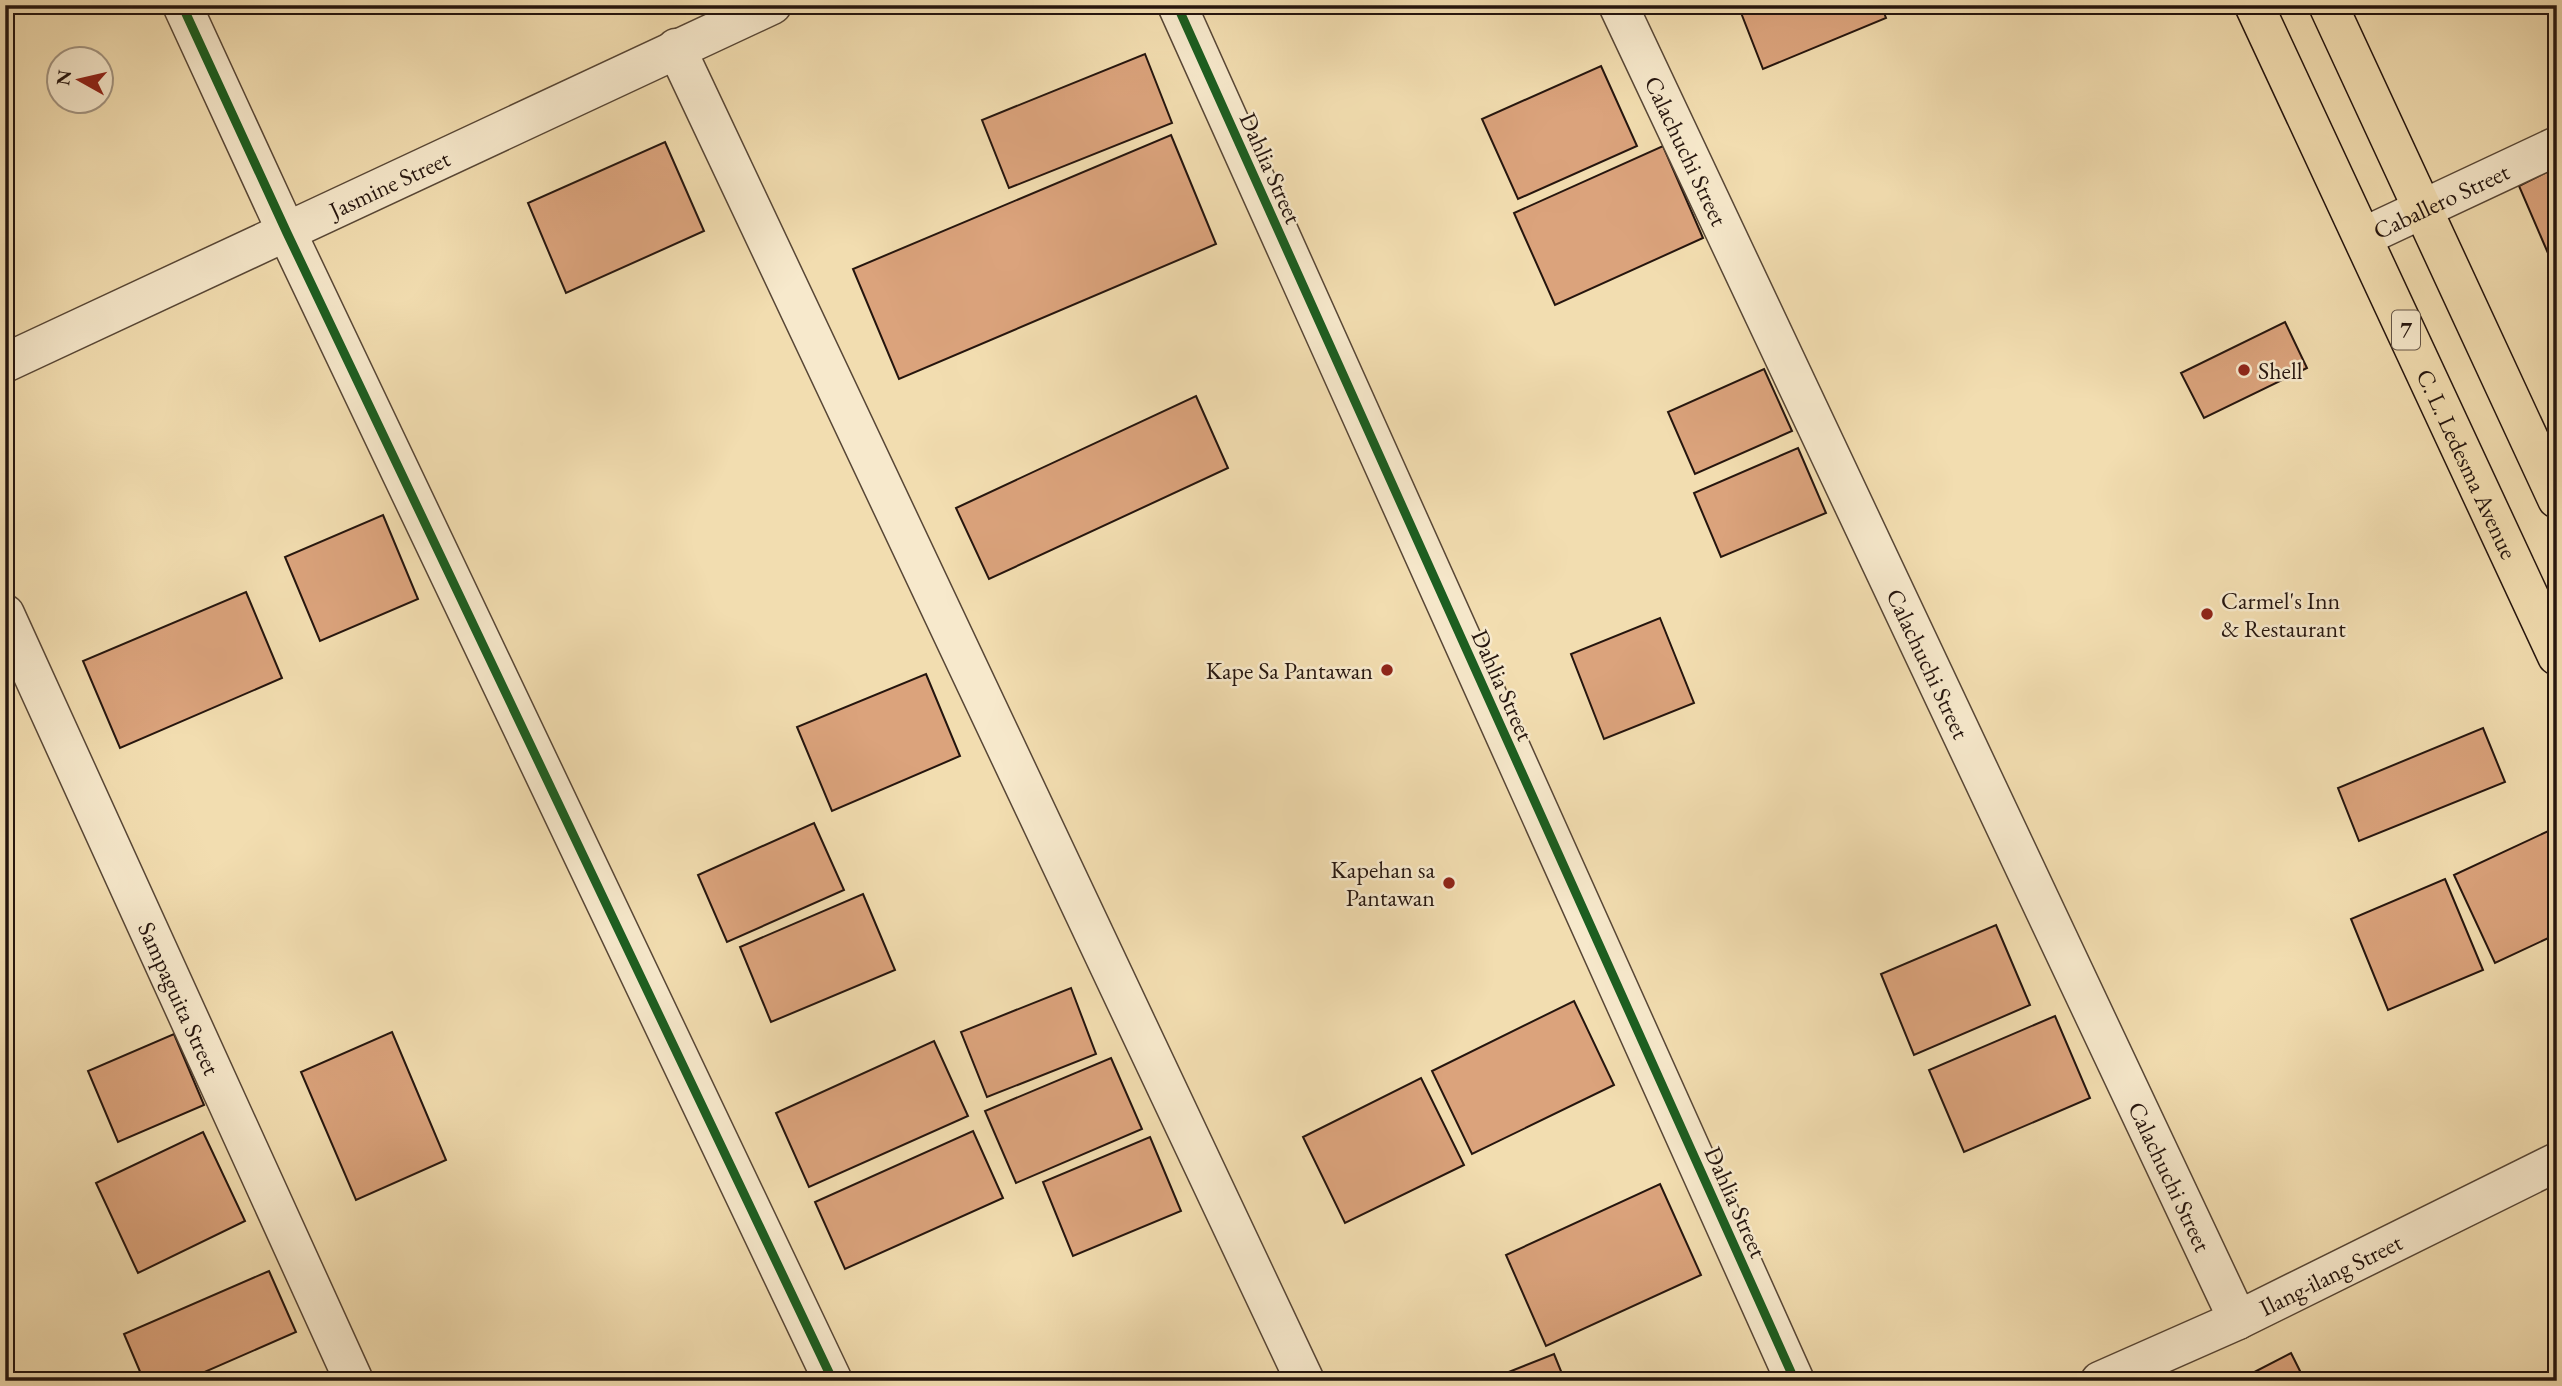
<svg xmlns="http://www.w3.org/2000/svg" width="2562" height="1386" font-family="'EB Garamond',serif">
<rect width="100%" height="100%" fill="#f2ddb0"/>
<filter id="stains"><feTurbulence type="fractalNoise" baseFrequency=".00286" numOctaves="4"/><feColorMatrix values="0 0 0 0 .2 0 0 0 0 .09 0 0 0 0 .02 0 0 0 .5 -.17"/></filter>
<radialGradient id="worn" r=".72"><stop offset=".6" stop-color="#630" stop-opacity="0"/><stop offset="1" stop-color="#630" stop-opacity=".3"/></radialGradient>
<g fill="#dba37c" stroke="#25150e" stroke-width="2">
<polygon points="1738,5 1881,5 1886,18 1763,69"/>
<polygon points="1145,54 1172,123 1009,188 982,120"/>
<polygon points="1601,66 1637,146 1518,199 1482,119"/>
<polygon points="1171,135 1216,244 899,379 853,269"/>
<polygon points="665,142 704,231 566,293 528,203"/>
<polygon points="1663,146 1703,238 1555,305 1514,213"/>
<polygon points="2557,167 2557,274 2519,186"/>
<polygon points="2285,322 2307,368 2204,418 2181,373"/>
<polygon points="1764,369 1792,431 1695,474 1668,412"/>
<polygon points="1196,396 1228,468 989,579 956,508"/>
<polygon points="1798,448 1826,513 1721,557 1694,493"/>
<polygon points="383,515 418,599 320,641 285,557"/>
<polygon points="246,592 282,678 120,748 83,661"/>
<polygon points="1660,618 1694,703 1604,739 1571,654"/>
<polygon points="926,674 960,756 832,811 797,727"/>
<polygon points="2483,728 2505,782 2359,841 2338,788"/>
<polygon points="814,823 844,890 727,942 698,875"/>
<polygon points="2557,827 2557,934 2495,963 2454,875"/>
<polygon points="2445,879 2483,970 2388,1010 2351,919"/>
<polygon points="863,894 895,970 771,1022 740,947"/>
<polygon points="1996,925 2030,1005 1914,1055 1881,974"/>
<polygon points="1071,988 1096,1054 987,1097 961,1032"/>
<polygon points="1574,1001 1614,1085 1472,1154 1432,1071"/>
<polygon points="2055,1016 2090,1098 1964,1152 1929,1070"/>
<polygon points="392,1032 446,1160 356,1200 301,1072"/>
<polygon points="174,1034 204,1105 118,1142 88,1071"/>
<polygon points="934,1041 968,1116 809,1187 776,1113"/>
<polygon points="1111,1058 1142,1129 1016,1183 985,1111"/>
<polygon points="1421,1078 1464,1165 1345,1223 1303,1137"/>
<polygon points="973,1131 1003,1198 845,1269 815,1202"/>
<polygon points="203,1132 245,1221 138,1273 96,1183"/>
<polygon points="1150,1137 1181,1211 1073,1256 1043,1182"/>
<polygon points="1660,1184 1701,1275 1546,1346 1506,1255"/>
<polygon points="269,1271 296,1332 184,1381 144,1381 124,1334"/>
<polygon points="2291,1353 2305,1381 2237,1381"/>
<polygon points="1554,1354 1565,1381 1486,1381"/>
<polygon points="1210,1374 1213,1381 1196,1381"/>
</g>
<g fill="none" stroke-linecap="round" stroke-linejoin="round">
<g stroke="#584736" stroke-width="41">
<g id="minor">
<polyline points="182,5 287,233 833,1381"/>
<polyline points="1177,5 1795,1381"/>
<path id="s1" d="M1618,5L2238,1320"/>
<polyline points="676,48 1305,1381"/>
<path id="s2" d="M2363,237L2557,146"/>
<path id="s3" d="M5,363L772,5"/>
<path id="s4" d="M5,614L354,1381"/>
<path id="s5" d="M2100,1381L2238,1320L2557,1162"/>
</g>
</g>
<g stroke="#25150e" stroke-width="41">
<g id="highway">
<path id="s6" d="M2254,5L2557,656"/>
<polyline points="2328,5 2557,499"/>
</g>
</g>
<use href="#minor" stroke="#f7e9cc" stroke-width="38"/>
<use href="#highway" stroke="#f2ddb0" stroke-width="38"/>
<g stroke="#f7e9cc" stroke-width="13">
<g id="cycleway">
<polyline points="182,5 287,233 833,1381"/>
<polyline points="1177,5 1795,1381"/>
</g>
</g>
<use href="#cycleway" stroke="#1b5e20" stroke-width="9"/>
</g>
<g fill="#8f2418" stroke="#f7e9cc" stroke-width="2.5">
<circle cx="2244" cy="370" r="7"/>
<circle cx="2207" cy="614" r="7"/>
<circle cx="1387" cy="670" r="7"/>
<circle cx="1449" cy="883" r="7"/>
</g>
<g text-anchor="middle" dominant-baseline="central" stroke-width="5" stroke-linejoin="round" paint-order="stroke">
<rect fill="#f7e9cc" stroke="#645547" stroke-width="2" x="2392" y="310.5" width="28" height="39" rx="5"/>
<g font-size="23" font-weight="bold" fill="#25150e">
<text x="2406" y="330">7</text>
</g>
<g font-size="24" fill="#25150e" stroke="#f7e9cc">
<text stroke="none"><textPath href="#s1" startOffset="161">Calachuchi Street</textPath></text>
<text transform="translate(1271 168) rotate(66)">Dahlia Street</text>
<text stroke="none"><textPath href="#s3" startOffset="424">Jasmine Street</textPath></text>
<text stroke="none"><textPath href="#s2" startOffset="86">Caballero Street</textPath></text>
<text stroke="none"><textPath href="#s6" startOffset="506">C. L. Ledesma Avenue</textPath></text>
<text stroke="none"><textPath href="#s1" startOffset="728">Calachuchi Street</textPath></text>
<text transform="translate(1503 685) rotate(66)">Dahlia Street</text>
<text stroke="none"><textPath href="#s4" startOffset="422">Sampaguita Street</textPath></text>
<text stroke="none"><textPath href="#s1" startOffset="1295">Calachuchi Street</textPath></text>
<text transform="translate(1736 1202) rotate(66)">Dahlia Street</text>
<text stroke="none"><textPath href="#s5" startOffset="254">Ilang-ilang Street</textPath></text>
</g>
<g font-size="24" fill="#25150e" stroke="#f7e9cc" text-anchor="start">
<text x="2258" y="370">Shell</text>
<text x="2221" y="600">Carmel's Inn<tspan x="2221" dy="28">&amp; Restaurant</tspan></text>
<text x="1373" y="670" text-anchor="end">Kape Sa Pantawan</text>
<text x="1435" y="869" text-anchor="end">Kapehan sa<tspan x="1435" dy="28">Pantawan</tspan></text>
</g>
</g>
<rect width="2562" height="1386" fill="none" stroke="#f2ddb0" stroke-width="28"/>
<rect x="7" y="7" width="2548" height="1372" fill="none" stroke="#25150e" stroke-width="3.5"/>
<rect x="14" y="14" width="2534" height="1358" fill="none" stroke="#25150e" stroke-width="2"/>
<g transform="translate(80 80) rotate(278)"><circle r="33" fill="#f7e9cc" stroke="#a39480" stroke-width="2"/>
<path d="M0-5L12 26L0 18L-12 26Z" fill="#8f2418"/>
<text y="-10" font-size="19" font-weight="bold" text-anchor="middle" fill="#25150e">N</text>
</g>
<rect width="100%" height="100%" filter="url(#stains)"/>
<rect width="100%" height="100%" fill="url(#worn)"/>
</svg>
